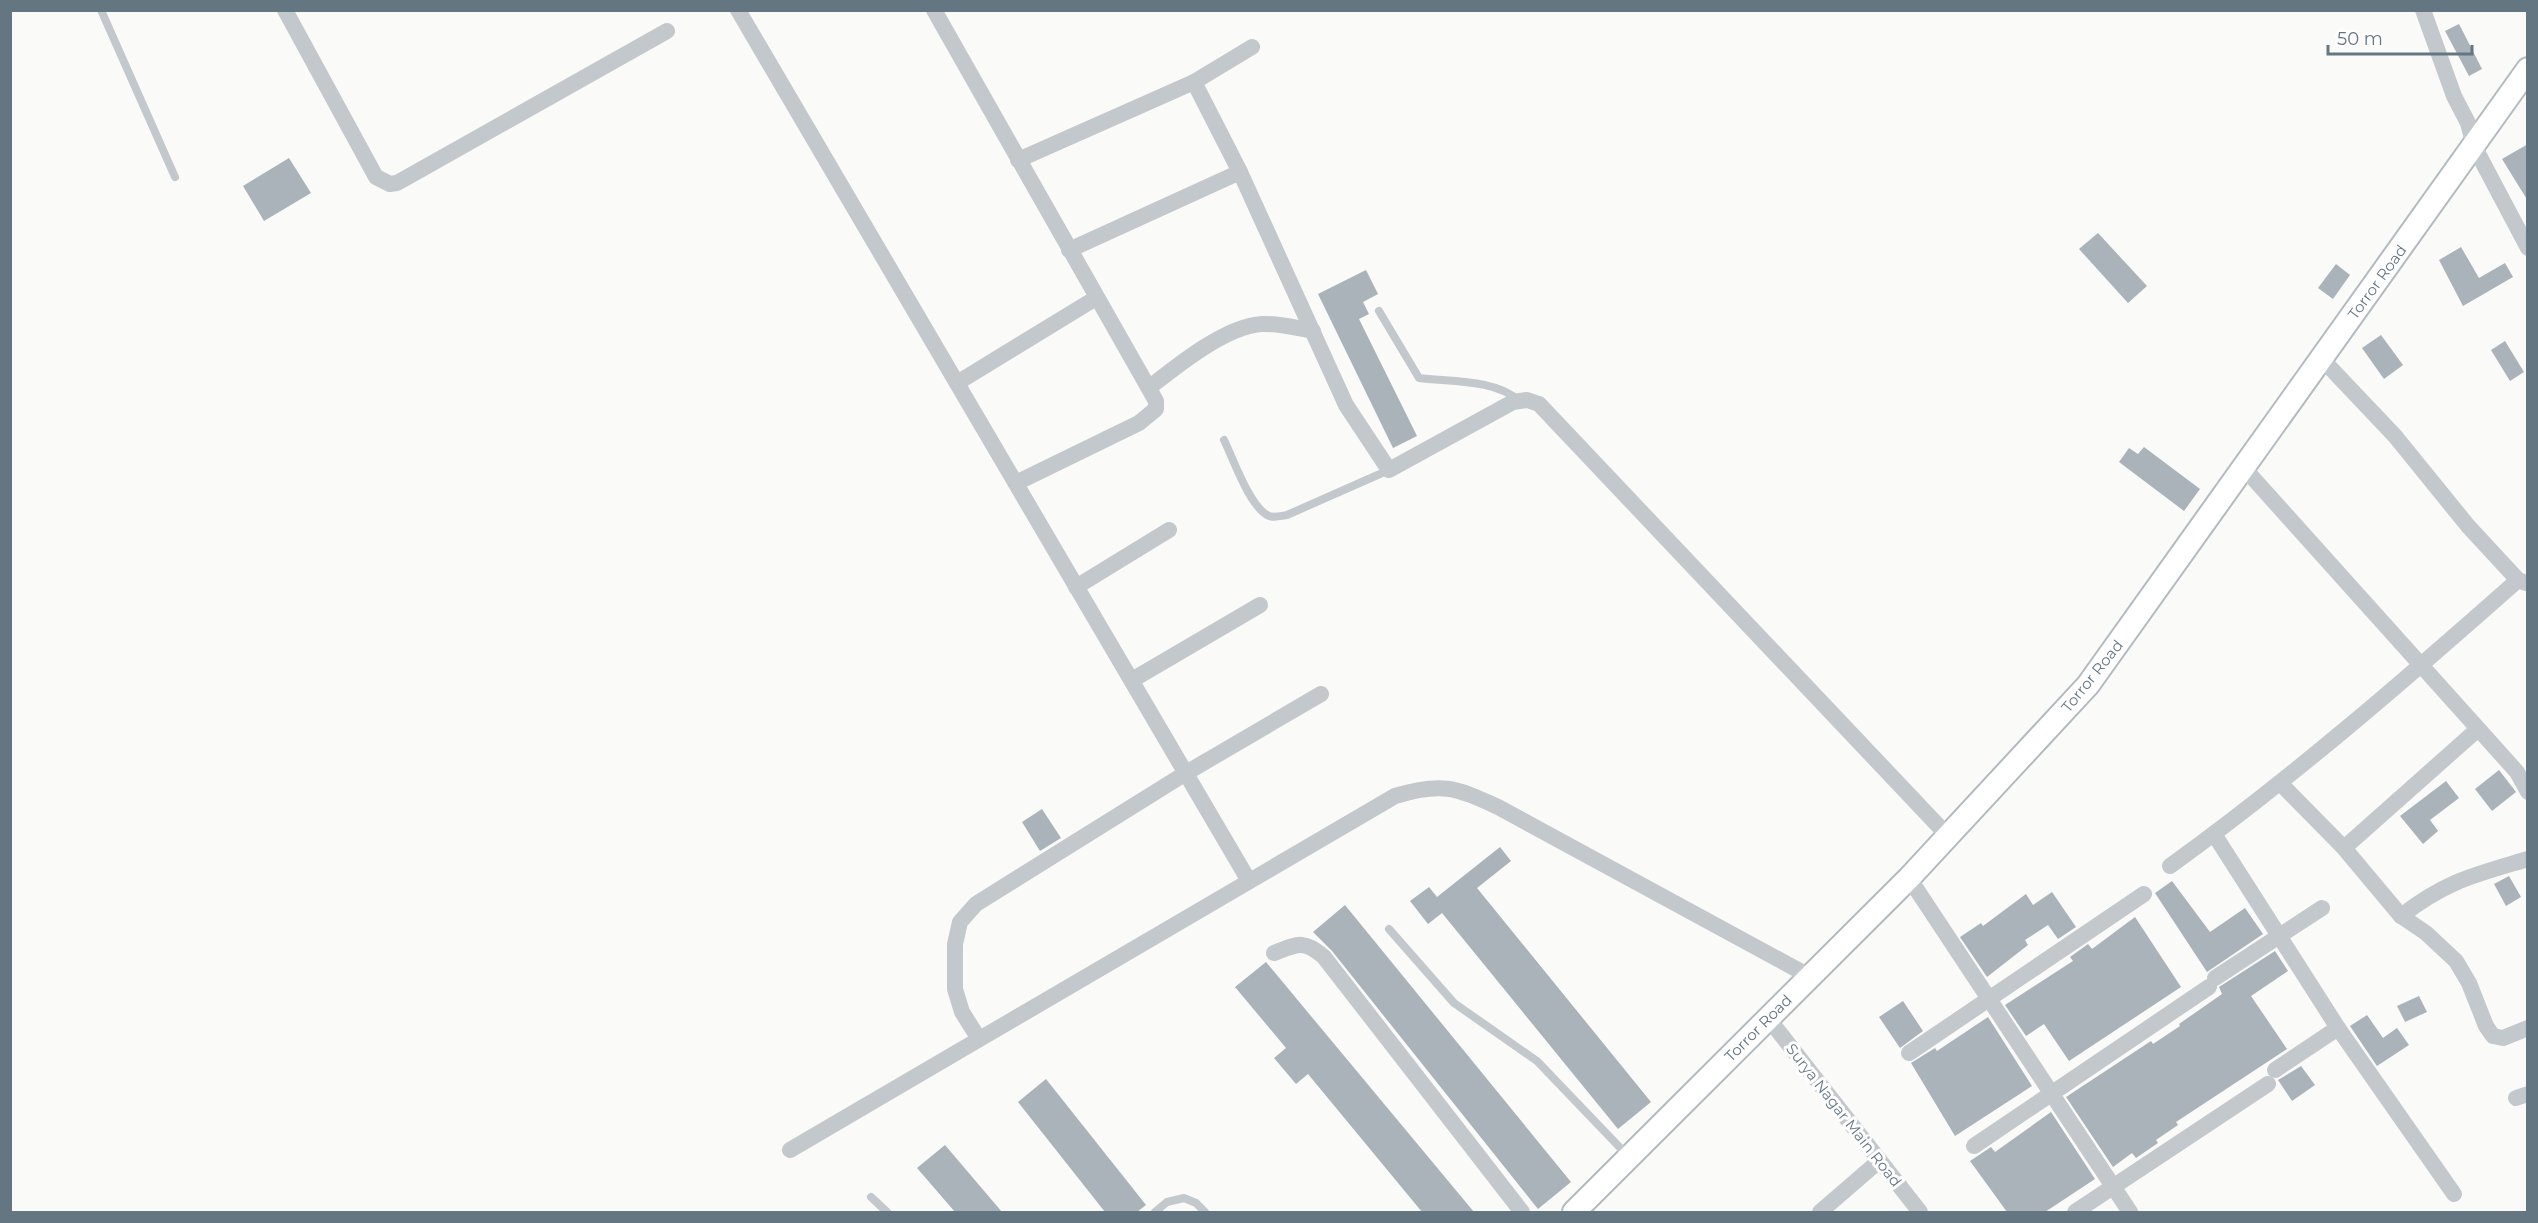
<svg xmlns="http://www.w3.org/2000/svg" width="2538" height="1223" font-family="Montserrat,sans-serif">
<rect width="100%" height="100%" fill="#fafaf8"/>
<g fill="#aab3b9">
<polygon points="2459,24 2482,69 2469,76 2445,31"/>
<polygon points="2528,144 2528,201 2502,159"/>
<polygon points="289,158 311,193 264,221 243,186"/>
<polygon points="2098,233 2147,286 2128,303 2079,249"/>
<polygon points="2461,247 2479,278 2505,263 2513,277 2463,306 2439,260"/>
<polygon points="2336,264 2350,275 2333,299 2318,288"/>
<polygon points="1366,270 1378,294 1363,302 1369,314 1359,319 1417,436 1393,448 1318,294"/>
<polygon points="2381,335 2403,365 2384,379 2362,348"/>
<polygon points="2505,341 2524,372 2510,381 2491,350"/>
<polygon points="2144,447 2200,489 2184,511 2119,462 2129,448 2138,454"/>
<polygon points="2499,770 2516,792 2492,811 2475,789"/>
<polygon points="2446,781 2459,798 2430,820 2438,831 2423,844 2400,816"/>
<polygon points="1042,809 1061,838 1040,851 1022,822"/>
<polygon points="1500,847 1511,861 1477,888 1651,1102 1618,1129 1442,913 1428,924 1410,901 1429,887 1437,897"/>
<polygon points="2509,876 2521,897 2506,906 2494,884"/>
<polygon points="2172,881 2210,932 2245,908 2263,934 2207,972 2155,893"/>
<polygon points="2052,892 2076,927 2058,939 2048,925 2025,940 2028,945 1987,977 1960,937 1981,923 1983,926 2026,894 2033,905"/>
<polygon points="1345,905 1571,1182 1538,1209 1332,951 1313,932"/>
<polygon points="2135,917 2181,987 2069,1061 2044,1024 2026,1036 2005,1005 2073,961 2070,957 2088,944 2092,949"/>
<polygon points="2275,951 2288,971 2251,996 2287,1049 2176,1122 2178,1125 2156,1140 2158,1143 2136,1158 2132,1153 2113,1167 2066,1097 2151,1041 2153,1044 2180,1026 2179,1024 2222,994 2219,987"/>
<polygon points="1266,962 1474,1212 1422,1212 1308,1074 1296,1084 1274,1058 1286,1048 1235,987"/>
<polygon points="2419,996 2427,1012 2405,1022 2397,1006"/>
<polygon points="1903,1001 1923,1031 1900,1048 1879,1017"/>
<polygon points="2367,1015 2383,1038 2397,1028 2409,1045 2377,1066 2350,1026"/>
<polygon points="1988,1017 2032,1086 1955,1136 1911,1063 1935,1048 1937,1051"/>
<polygon points="2301,1066 2315,1085 2292,1101 2278,1080"/>
<polygon points="1046,1079 1146,1205 1137,1212 1105,1212 1018,1102"/>
<polygon points="2051,1112 2095,1179 2045,1212 2007,1212 1970,1161 1991,1147 1995,1152"/>
<polygon points="945,1145 1002,1212 955,1212 917,1168"/>
</g>
<g fill="none" stroke-linecap="round" stroke-linejoin="round">
<g stroke="#b3babf" stroke-width="26">
<polyline id="secondary" points="1574,1212 1909,878 2088,685 2528,69"/>
</g>
<g stroke="#c3c8cc" stroke-width="8">
<polyline points="101,10 175,177"/>
<path d="M1379,311L1419,378C1449,382 1496,379 1519,401"/>
<path d="M1224,440C1233,458 1250,508 1269,516C1274,518 1281,516 1287,515L1389,470"/>
<polyline points="1389,929 1454,1003 1537,1061 1629,1157"/>
<polyline points="871,1197 887,1212"/>
<polyline points="1155,1212 1167,1202 1184,1198 1196,1203 1205,1212"/>
</g>
<g stroke="#c3c8cc" stroke-width="16">
<polyline points="285,10 376,177 390,184 397,183 667,31"/>
<polyline points="738,10 1249,881"/>
<polyline points="934,10 1156,401 1156,409 1139,423 1016,483"/>
<polyline points="2423,10 2454,96 2468,123 2474,146 2528,248"/>
<polyline points="1252,47 1194,82 1240,172 1346,405 1389,470 1513,402 1527,400 1539,404 1948,836"/>
<polyline points="1018,160 1194,82"/>
<polyline points="1069,250 1240,172"/>
<polyline points="2321,358 2395,436 2468,526 2518,580 2526,583"/>
<polyline points="957,383 1096,298"/>
<path d="M1150,387C1178,365 1226,326 1262,324C1279,323 1296,328 1313,331"/>
<polyline points="2244,468 2517,772 2528,792"/>
<polyline points="1076,587 1169,530"/>
<polyline points="1132,680 1260,605"/>
<polyline points="2280,783 2344,848 2401,916 2426,933 2456,961 2469,983 2486,1026 2493,1036 2503,1038 2528,1028"/>
<polyline points="2214,834 2338,1028 2454,1194"/>
<polyline points="2344,848 2478,729"/>
<path d="M2170,866C2292,778 2405,680 2518,580"/>
<polyline points="1909,878 2130,1212"/>
<path d="M2401,916C2446,881 2474,875 2528,859"/>
<path d="M1274,953C1297,944 1304,939 1324,957L1522,1212"/>
<polyline points="2215,978 2322,908"/>
<polyline points="1768,1018 1920,1212"/>
<polyline points="979,1039 962,1012 955,989 955,944 960,922 976,904 1186,773 1321,694"/>
<polyline points="1909,1053 2144,894"/>
<polyline points="2275,1070 2338,1028"/>
<polyline points="2516,1098 2528,1094"/>
<polyline points="1974,1146 2209,987"/>
<path d="M790,1150L1395,796C1441,782 1455,787 1498,807L1809,976"/>
<polyline points="1820,1212 1879,1161"/>
<polyline points="2075,1212 2268,1084"/>
</g>
<use href="#secondary" stroke="#fff" stroke-width="22"/>
</g>
<g text-anchor="middle" dominant-baseline="central" stroke-width="6" stroke-linejoin="round" paint-order="stroke">
<g font-size="15" fill="#657683" stroke="#fff">
<text transform="translate(2377 282) rotate(-54)">Torror Road</text>
<text transform="translate(2092 676) rotate(-51)">Torror Road</text>
<text transform="translate(1758 1028) rotate(-45)">Torror Road</text>
<text transform="translate(1844 1115) rotate(52)">Surya Nagar Main Road</text>
</g>
</g>
<rect width="2538" height="1223" fill="none" stroke="#657683" stroke-width="24"/>
<path d="M2328 45v9h144v-9" fill="none" stroke="#657683" stroke-width="3"/>
<text x="2337" y="45" font-size="18" fill="#657683" stroke="#ffffff" stroke-width="4.5" paint-order="stroke">50 m</text>
</svg>
